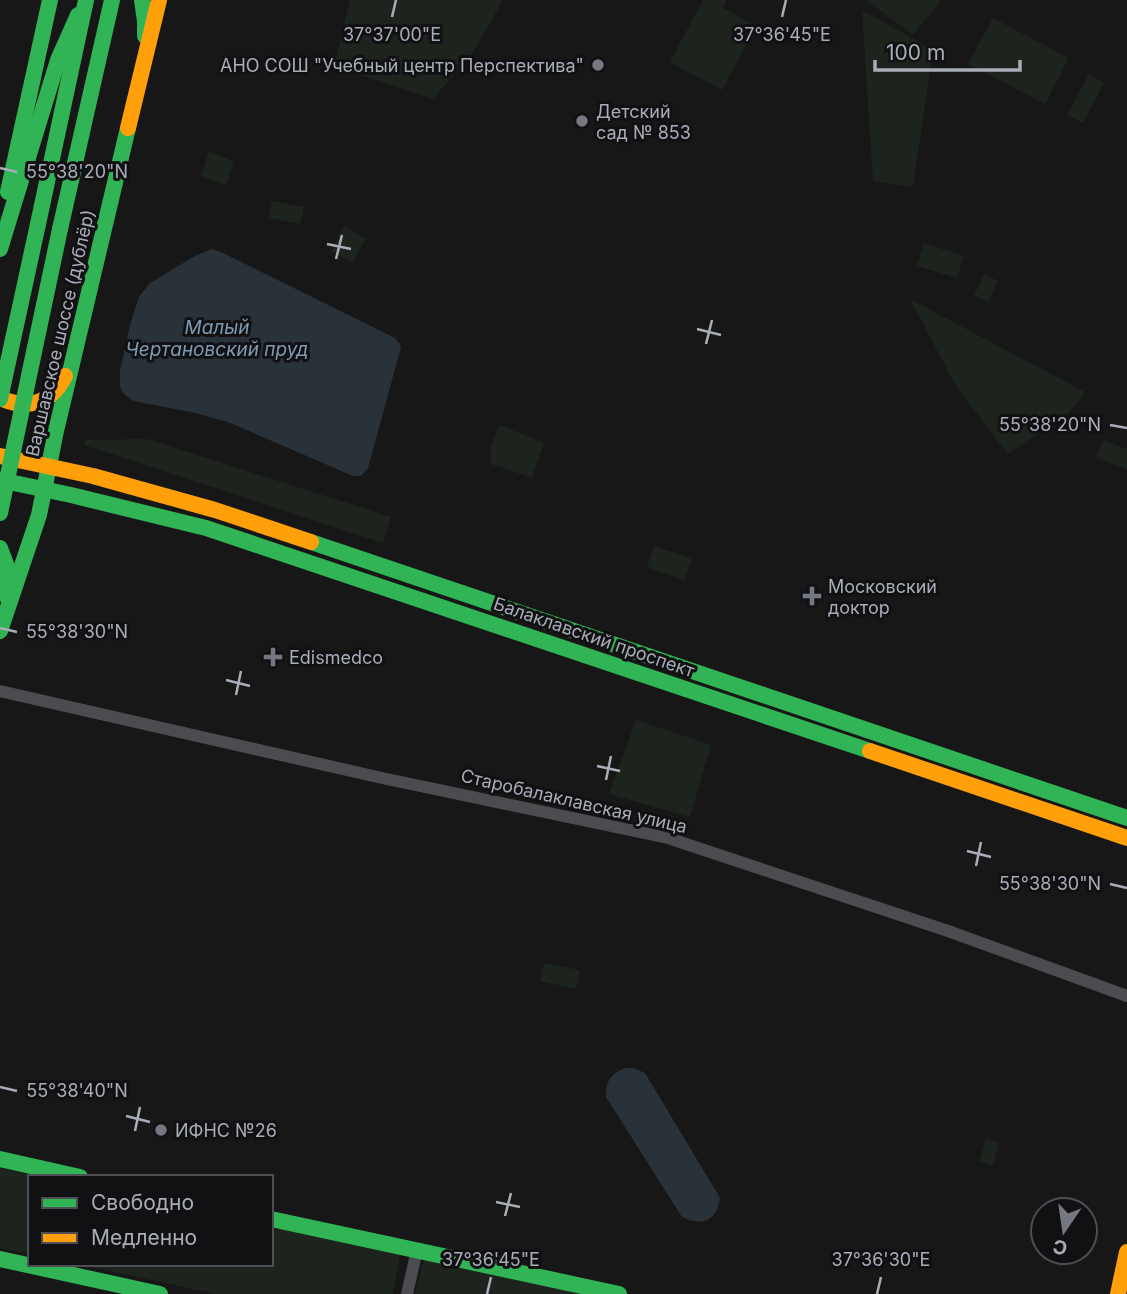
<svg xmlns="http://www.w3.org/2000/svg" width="1127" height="1294" font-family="Inter,sans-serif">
<rect width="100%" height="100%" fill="#171717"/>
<g fill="#1d241e">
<polygon points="350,0 503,0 475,49 433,99 334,66"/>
<polygon points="703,0 727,0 723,8 756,26 722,90 670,62"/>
<polygon points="866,0 941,0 913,35"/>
<polygon points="862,10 933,50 913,187 873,181"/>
<polygon points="993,18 1069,58 1045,104 968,64"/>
<polygon points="1089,74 1104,83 1083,123 1067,115"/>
<polygon points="209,151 234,162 226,185 201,176"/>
<polygon points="272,201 304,207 300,224 269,218"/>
<polygon points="344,226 366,239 352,263 331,251"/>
<polygon points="924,243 964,256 957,278 917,266"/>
<polygon points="984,274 998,281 988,302 974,296"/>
<polygon points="910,299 1085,392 1069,412 1008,454 957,388"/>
<polygon points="499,425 544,443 532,478 491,464 491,448"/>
<polygon points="147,439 391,517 383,543 84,445 86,440"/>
<polygon points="1103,440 1127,449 1127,469 1096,458"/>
<polygon points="654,546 692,558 684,580 647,567"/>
<polygon points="636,720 711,745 690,817 609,794"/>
<polygon points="544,963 580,970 576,989 540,981"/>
<polygon points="986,1139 999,1143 993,1166 979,1162"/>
<polygon points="0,1168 41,1177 30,1177 30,1254 0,1248"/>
<polygon points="271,1227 400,1255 393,1294 216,1294 76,1264 271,1264"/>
<polygon points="425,1260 599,1294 415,1294 422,1265"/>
</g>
<g fill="#2a3239">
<polygon points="212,249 223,253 395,338 400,344 401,347 368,468 361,476 353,476 228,422 191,412 133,401 124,394 120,387 120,371 130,325 139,297 150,283 195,256"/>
<path d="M625,1068H633L645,1073L720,1198C717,1221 702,1227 682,1217L606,1097C605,1082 611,1073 625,1068Z"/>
</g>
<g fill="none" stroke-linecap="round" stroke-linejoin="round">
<g stroke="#4b4c50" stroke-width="12">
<polyline points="0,691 382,778 668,838 948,931 1127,996"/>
<polyline points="407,1294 417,1250"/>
</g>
<g stroke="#30b455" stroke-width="16">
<polyline points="142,0 145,21 145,36"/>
<polyline points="8,192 50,0"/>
<polyline points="38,224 86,0"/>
<polyline points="60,229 112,0"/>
<polyline points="0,249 58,60 78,15"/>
<polyline points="0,480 71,495 206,528 870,751"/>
<polyline points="311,542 1127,818"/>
<polyline points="0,548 6,564 5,595"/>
<polyline points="0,631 39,515 56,431 128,128"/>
<polyline points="0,1159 80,1177"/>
<polyline points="271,1219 619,1294"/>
<polyline points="0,1259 160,1294"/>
</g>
<g stroke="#ff9f0a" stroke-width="16">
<polyline points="128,128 159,0"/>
<path d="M0,398C28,410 51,404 65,376"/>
<polyline points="0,456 93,476 215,510 311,542"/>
<polyline points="870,751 1127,838"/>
<polyline points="1118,1294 1127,1252"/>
</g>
<g stroke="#30b455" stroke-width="16">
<polyline points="0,399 38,224"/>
<polyline points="0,513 60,229"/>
</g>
</g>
<path fill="none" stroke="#a8adb8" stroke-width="2.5" d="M392,17L396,0M782,17L786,0M0,168L17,172M327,244L351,249M336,259L342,235M697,329L721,335M706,344L712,320M1110,425L1127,428M0,628L17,632M226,680L250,686M236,695L241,671M597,766L620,771M606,780L611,756M967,851L991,857M976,866L981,842M1110,884L1127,888M0,1087L17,1091M126,1116L150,1122M135,1131L140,1107M496,1202L520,1207M505,1216L511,1193M487,1294L491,1277M877,1294L881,1277"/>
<g fill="#757880" stroke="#111113" stroke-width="2.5">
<circle cx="598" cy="65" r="7"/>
<circle cx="582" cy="121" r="7"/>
<path d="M808.5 585.5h7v7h7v7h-7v7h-7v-7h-7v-7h7z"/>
<path d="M269.5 646.5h7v7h7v7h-7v7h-7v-7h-7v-7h7z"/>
<circle cx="161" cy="1130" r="7"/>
</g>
<g text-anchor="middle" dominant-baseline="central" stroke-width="6" stroke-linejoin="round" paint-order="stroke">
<g font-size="18" fill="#a8adb8" stroke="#111113" text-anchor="start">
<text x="584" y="65" text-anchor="end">АНО СОШ "Учебный центр Перспектива"</text>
<text x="596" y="111">Детский<tspan x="596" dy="21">сад № 853</tspan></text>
<text x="828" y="586">Московский<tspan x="828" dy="21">доктор</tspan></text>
<text x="289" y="657">Edismedco</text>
<text x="175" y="1130">ИФНС №26</text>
</g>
<g font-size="18" fill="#a8adb8" stroke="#111113">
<text transform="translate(60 333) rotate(-77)">Варшавское шоссе (дублёр)</text>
<text transform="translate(594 637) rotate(19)">Балаклавский проспект</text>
<text transform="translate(574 801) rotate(13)">Старобалаклавская улица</text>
</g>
<g font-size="19" font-style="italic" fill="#7f9bb3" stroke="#111113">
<text x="217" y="327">Малый<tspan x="217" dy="22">Чертановский пруд</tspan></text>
</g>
</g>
<g font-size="18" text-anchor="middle" fill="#a8adb8" stroke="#111113" stroke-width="6" stroke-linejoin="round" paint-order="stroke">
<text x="392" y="41">37°37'00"E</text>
<text x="782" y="41">37°36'45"E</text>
<text x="77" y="178">55°38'20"N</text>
<text x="1050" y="431">55°38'20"N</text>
<text x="77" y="638">55°38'30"N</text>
<text x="1050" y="890">55°38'30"N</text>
<text x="77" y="1097">55°38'40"N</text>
<text x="491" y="1266">37°36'45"E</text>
<text x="881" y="1266">37°36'30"E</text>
</g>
<rect x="28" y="1175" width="245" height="91" fill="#111113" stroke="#4d4f55" stroke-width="2"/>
<rect x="42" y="1198" width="35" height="10" fill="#30b455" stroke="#4d4f55" stroke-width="2"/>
<text x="91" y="1210" font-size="21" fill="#a8adb8">Свободно</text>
<rect x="42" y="1233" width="35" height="10" fill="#ff9f0a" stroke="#4d4f55" stroke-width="2"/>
<text x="91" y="1245" font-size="21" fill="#a8adb8">Медленно</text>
<g transform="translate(1064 1231) rotate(193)"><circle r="33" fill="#111113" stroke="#4d4f55" stroke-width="2"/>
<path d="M0-5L12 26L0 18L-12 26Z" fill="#757880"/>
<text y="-10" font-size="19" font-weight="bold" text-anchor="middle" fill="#a8adb8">С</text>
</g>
<path d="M875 60v10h145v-10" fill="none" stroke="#a8adb8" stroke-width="3.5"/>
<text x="886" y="60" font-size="21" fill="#a8adb8" stroke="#111113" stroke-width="5" paint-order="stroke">100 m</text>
</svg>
